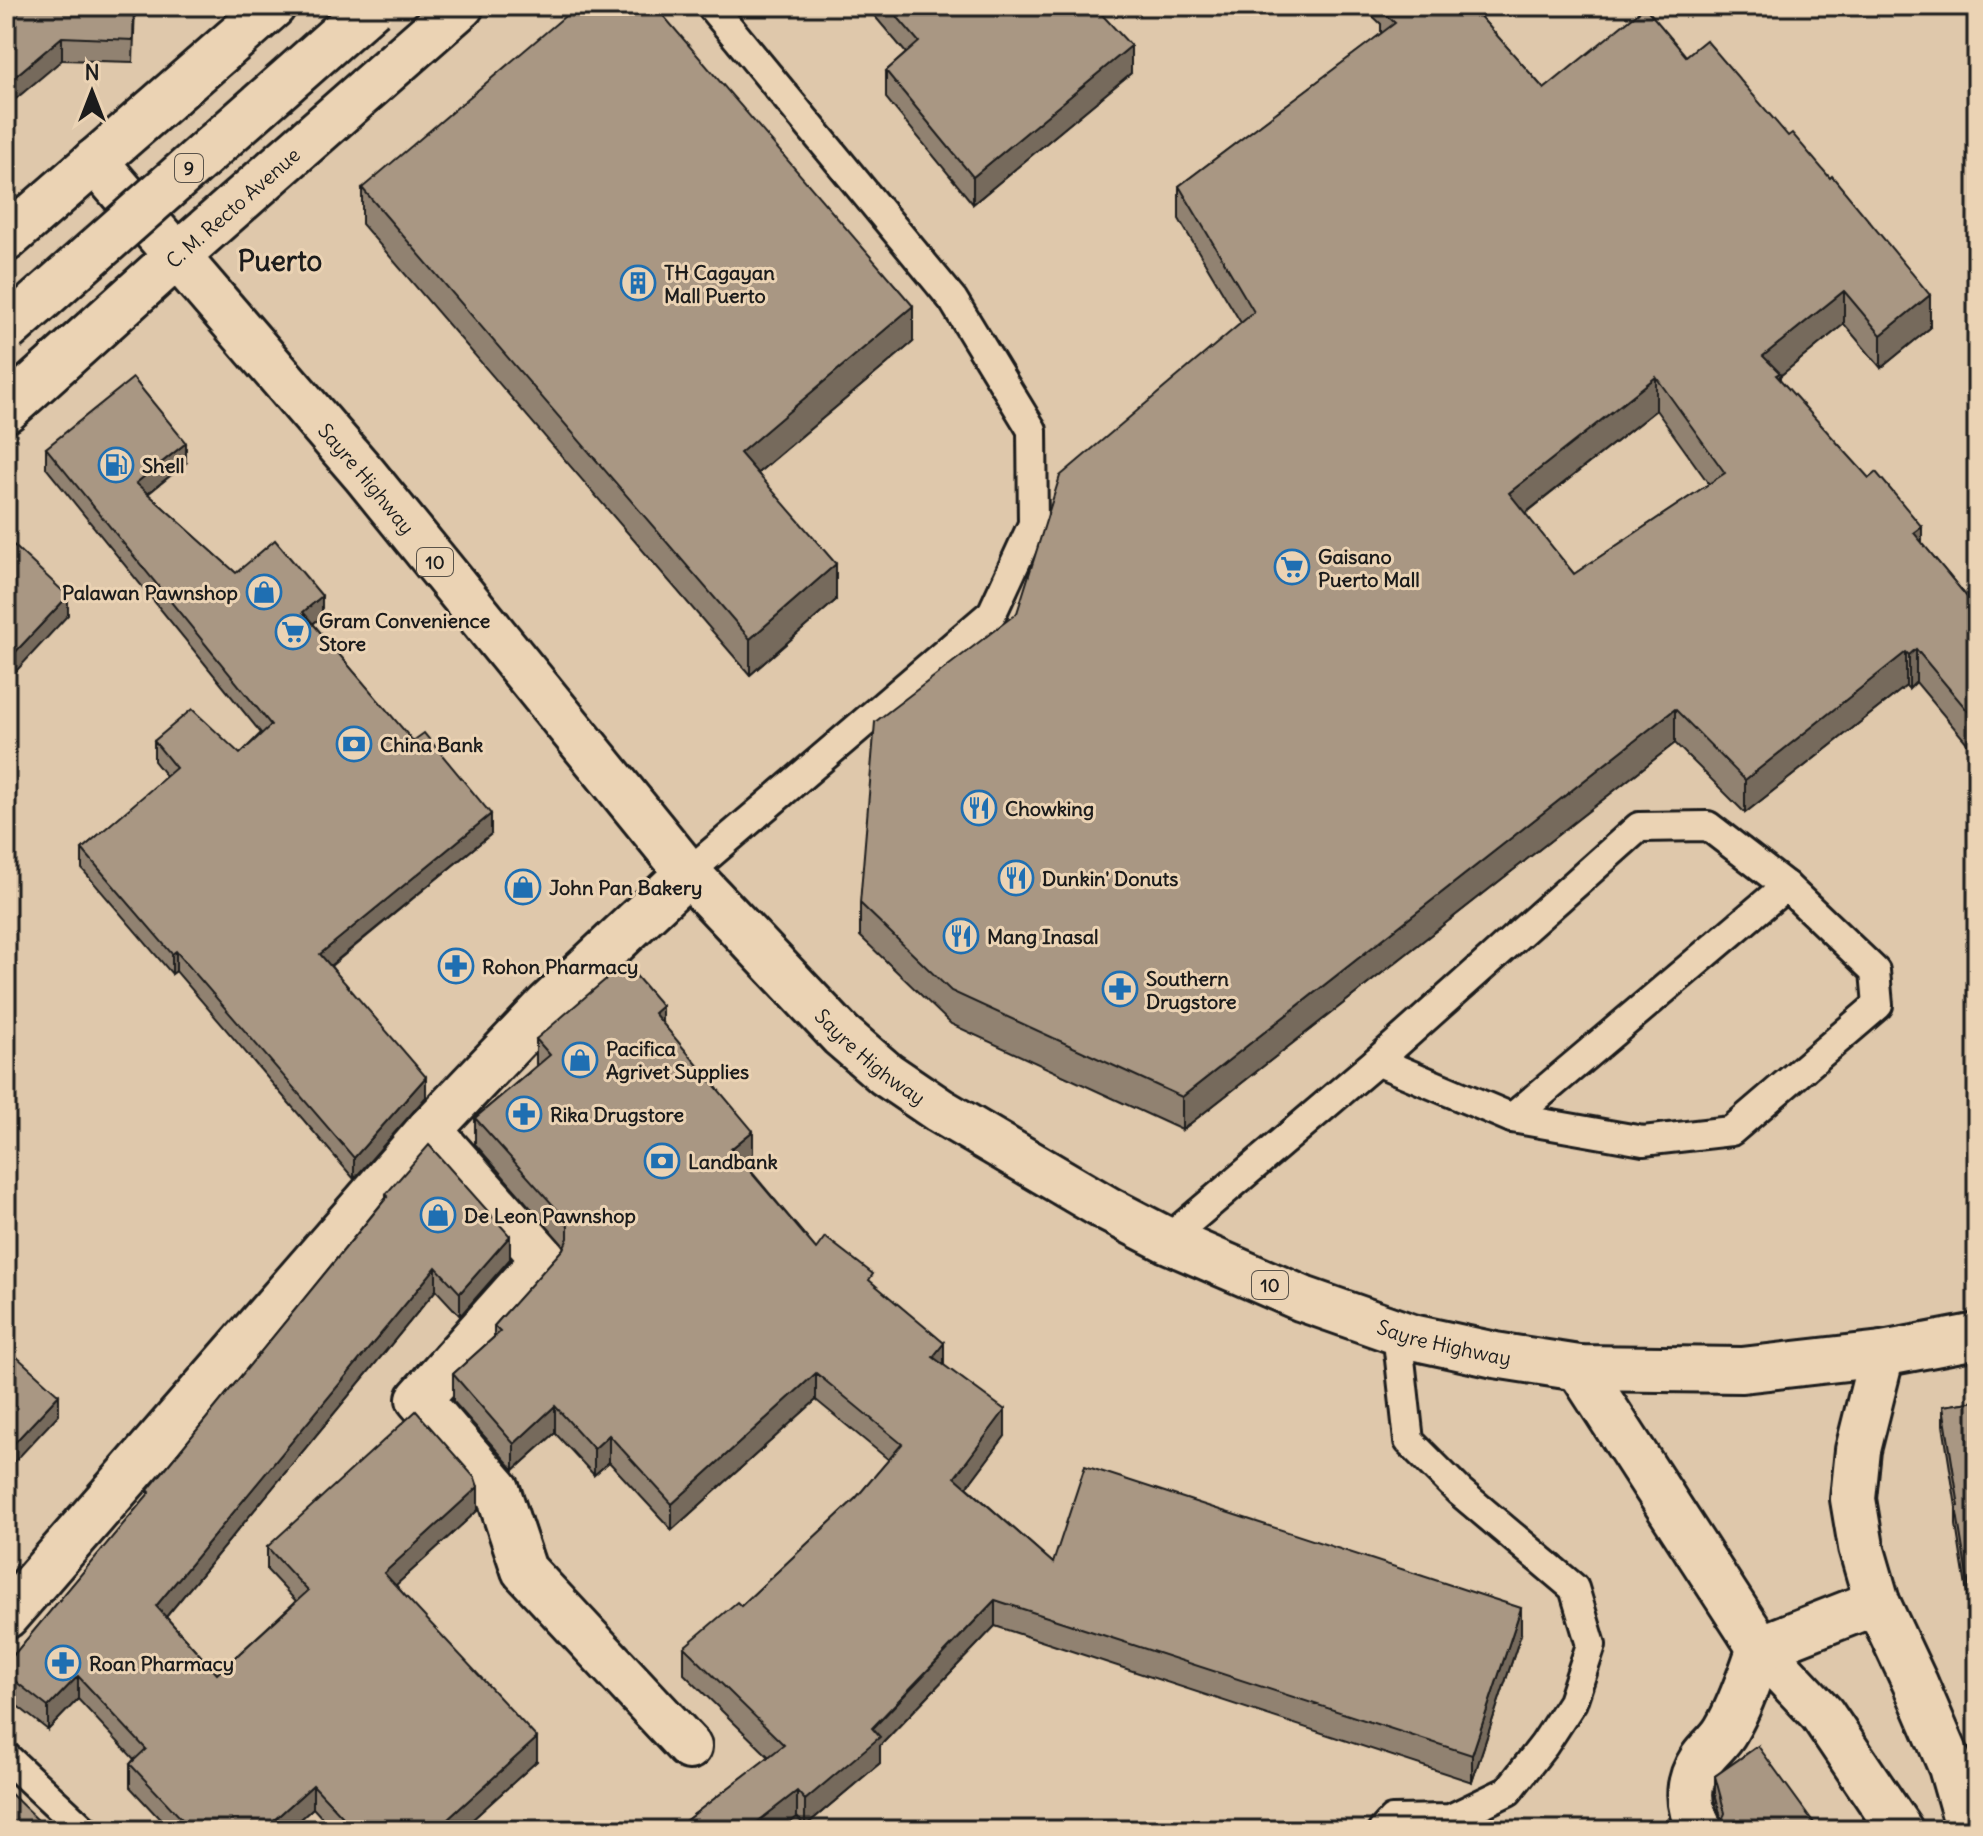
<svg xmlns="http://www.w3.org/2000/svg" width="1983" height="1836" font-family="Delius,sans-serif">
<rect width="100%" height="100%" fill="#dfc8ab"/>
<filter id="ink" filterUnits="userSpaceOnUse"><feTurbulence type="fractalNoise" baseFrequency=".0125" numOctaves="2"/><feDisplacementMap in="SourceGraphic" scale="16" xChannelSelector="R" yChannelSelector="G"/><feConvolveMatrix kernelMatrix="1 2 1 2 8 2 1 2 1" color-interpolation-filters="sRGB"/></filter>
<g filter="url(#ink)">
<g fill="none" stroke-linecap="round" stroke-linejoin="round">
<g stroke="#1c1c1c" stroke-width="34">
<g id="lane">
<polygon points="1708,826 1786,886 1875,971 1878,1005 1731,1131 1643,1141 1512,1118 1377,1061 1639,827"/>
<polyline points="688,873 992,613 1033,524 1032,430 953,300 711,6"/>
<polyline points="1512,1118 1786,886"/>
<polyline points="1167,1240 1377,1061"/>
<polyline points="6,1757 84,1830"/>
<polyline points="1383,1830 1392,1820 1450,1819 1508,1791 1544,1745 1572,1702 1591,1645 1574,1588 1460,1492 1409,1441 1397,1332"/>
</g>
</g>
<g stroke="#1c1c1c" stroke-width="50">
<g id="street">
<polyline points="429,1130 544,1259 419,1399 497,1489 524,1570 689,1747"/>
<polyline points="1882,1354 1858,1450 1853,1499 1861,1547 1877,1602 1915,1683 1951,1767 1969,1830"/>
<polyline points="1579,1368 1760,1648 1822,1714 1900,1830"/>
<polyline points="6,1616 429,1130 548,1005 688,873"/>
<path d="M1700,1830C1687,1805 1686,1783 1702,1759C1709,1749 1720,1741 1726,1730C1741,1705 1750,1675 1760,1648L1877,1602"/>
</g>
</g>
<g stroke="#1c1c1c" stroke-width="50">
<g id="highway">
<path id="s1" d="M95,161L365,475L688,873L841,1035L886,1074L939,1110L1109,1210L1167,1240L1303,1299L1412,1337L1495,1355L1579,1368L1742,1370L1882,1354L1977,1336"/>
<polyline points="6,239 273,6"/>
<path id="s2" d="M6,410L177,256L461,6"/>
</g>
</g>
<use href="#lane" stroke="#ebd3b4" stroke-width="28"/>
<use href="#street" stroke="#ebd3b4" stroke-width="44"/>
<use href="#highway" stroke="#ebd3b4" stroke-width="44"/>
<g stroke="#1c1c1c" stroke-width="50" stroke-linecap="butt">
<polyline id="highway-bridge" points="6,330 372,6"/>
</g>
<use href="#highway-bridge" stroke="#ebd3b4" stroke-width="44"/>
</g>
<g fill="#918271" stroke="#1c1c1c" stroke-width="2" fill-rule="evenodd">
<polygon points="6,6 135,6 133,62 62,60"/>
<polygon points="866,6 1094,6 1131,73 973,204 886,98 886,71 906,53"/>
<path d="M1362,6H1484L1477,13L1544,89L1686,56L1930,328L1881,368L1844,324L1780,376V380L1922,543L1977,609V755L1916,682L1909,689L1906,686L1745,813L1675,743L1182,1130L951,1024L860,936V903L1017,613L1241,323L1179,219V186L1381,34V24ZM1656,410L1709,484L1574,574L1525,514Z"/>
<polygon points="362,188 913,342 758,473 836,600 750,675 362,224"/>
<polygon points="46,448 186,463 148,494 236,573 322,616 313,624 491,834 331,966 426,1097 354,1179 176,971 172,974 82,869 82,849 167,777 154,761 154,741 240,754 261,733 46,468"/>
<polygon points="662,1023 753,1157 745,1164 816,1249 873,1284 1005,1436 967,1487 1053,1563 1521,1634 1472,1782 995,1626 880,1746 880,1763 805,1826 797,1817 781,1830 684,1830 684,1822 769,1757 684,1674 684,1647 741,1606 856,1498 889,1460 816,1400 672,1530 609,1462 594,1475 555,1433 514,1470 453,1401 453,1374 494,1337 494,1326 563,1249 564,1246 475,1144 475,1118 536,1066 536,1039"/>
<polygon points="386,1194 510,1259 460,1316 436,1290 166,1617 217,1674 296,1601 267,1570 267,1547 478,1510 396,1585 537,1761 461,1830 333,1830 313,1808 289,1830 170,1830 130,1787 130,1764 134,1759 78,1699 48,1730 6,1697 6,1664 148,1495 148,1490 386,1198"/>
<polygon points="1977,1401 1977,1630 1973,1631 1956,1525 1956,1507 1943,1425 1943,1406"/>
<polygon points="1758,1746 1720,1827 1722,1821 1715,1794 1715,1776"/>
</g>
<g fill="#766a5c" stroke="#1c1c1c" stroke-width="2">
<polygon points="1462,6 1484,6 1462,29"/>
<polygon points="62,37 62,60 6,107 6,84"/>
<polygon points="1131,46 1131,73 973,204 973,177"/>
<polygon points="1844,291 1844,324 1780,376 1780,406 1763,356"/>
<polygon points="1930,295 1930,328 1881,368 1881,335"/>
<polygon points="913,306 913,342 740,488 740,453"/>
<polygon points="1656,377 1656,410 1509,526 1509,493"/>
<polygon points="186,443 186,463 136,503 136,483"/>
<polygon points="1922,527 1922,560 1914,533"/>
<polygon points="836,564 836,600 750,675 750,639"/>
<polygon points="68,596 68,615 6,682 6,662"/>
<polygon points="322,596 322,616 303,632 303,612"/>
<polygon points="1916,649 1916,682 1909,689 1909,655"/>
<polygon points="1906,652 1906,686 1745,813 1745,780"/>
<polygon points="1675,709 1675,743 1182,1130 1182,1097"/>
<polygon points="491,814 491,834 320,974 320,954"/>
<polygon points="176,951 176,971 172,974 172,954"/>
<polygon points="662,1006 662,1032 654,1013"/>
<polygon points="426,1077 426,1097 354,1179 354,1158"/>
<polygon points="753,1131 753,1157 731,1175 731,1149"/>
<polygon points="510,1236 510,1259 460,1316 460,1293"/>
<polygon points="436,1267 436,1290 156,1629 156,1606"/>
<polygon points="944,1343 944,1370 933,1357"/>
<polygon points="816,1373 816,1400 672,1530 672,1504"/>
<polygon points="59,1395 59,1414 6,1471 6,1452"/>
<polygon points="555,1406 555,1433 514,1470 514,1444"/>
<polygon points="1005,1410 1005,1436 955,1503 955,1477"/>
<polygon points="609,1435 609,1462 594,1475 594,1449"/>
<polygon points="478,1487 478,1510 384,1596 384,1573"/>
<polygon points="995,1600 995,1626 880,1746 880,1763 805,1826 805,1800"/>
<polygon points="1521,1608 1521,1634 1472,1782 1472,1755"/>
<polygon points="78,1676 78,1699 48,1730 48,1707"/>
<polygon points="537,1738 537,1761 461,1830 436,1830"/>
<polygon points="313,1785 313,1808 289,1830 263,1830"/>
<polygon points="797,1791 797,1817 781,1830 747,1830"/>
</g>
<g fill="#a99783" stroke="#1c1c1c" stroke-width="2" fill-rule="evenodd">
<polygon points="6,6 134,6 133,40 62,37 6,84"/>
<polygon points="577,6 655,6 913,306 740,453 836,564 750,639 362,188"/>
<polygon points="888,6 1094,6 1131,46 973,177 886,71 919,42"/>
<path d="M1384,6H1471L1544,89L1645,7L1686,56L1706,40L1788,136L1792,133L1830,178L1832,176L1930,295L1881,335L1844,291L1763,356L1780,373L1776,375L1869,478L1876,472L1922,527L1914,533L1977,609V722L1916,649L1909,655L1906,652L1745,780L1675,709L1182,1097L951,991L860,903L875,722L1017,613L1060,476L1254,312L1179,186L1395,23L1381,10ZM1656,377L1725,473L1574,574L1509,493Z"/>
<polygon points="133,378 186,443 136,483 236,573 275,540 322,596 303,612 413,741 424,733 491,814 320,954 426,1077 354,1158 176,951 172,954 82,849 176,768 154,741 192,709 240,754 271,725 46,448"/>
<polygon points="6,538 68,596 6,662"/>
<polygon points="625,963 662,1006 654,1013 753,1131 731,1149 816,1249 825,1237 873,1274 869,1280 944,1343 933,1357 1005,1410 955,1477 1053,1563 1085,1466 1521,1608 1472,1755 995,1600 872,1728 880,1737 805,1800 797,1791 747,1830 690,1830 684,1822 784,1745 684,1647 737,1602 741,1606 856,1498 902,1444 816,1373 672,1504 609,1435 594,1449 555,1406 514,1444 453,1374 500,1332 494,1326 563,1249 568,1238 568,1226 563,1216 475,1118 550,1055 536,1039"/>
<polygon points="429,1145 510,1236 460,1293 436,1267 156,1606 217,1674 308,1591 267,1547 416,1411 475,1478 478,1487 384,1573 537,1738 436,1830 355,1830 313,1785 263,1830 192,1830 130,1764 146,1749 78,1676 48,1707 6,1674 6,1664 150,1492 148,1490 388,1196 386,1194"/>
<polygon points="6,1347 59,1395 6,1452"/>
<polygon points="1977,1401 1977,1612 1973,1612 1956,1507 1959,1506 1943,1406"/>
<polygon points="1758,1746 1819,1830 1716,1830 1720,1827 1725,1813 1715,1776"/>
<polygon points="6,1789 48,1830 6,1830"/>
</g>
</g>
<defs>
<g id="building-ring" transform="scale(1.8)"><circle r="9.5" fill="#ebd3b4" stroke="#1f6fb2" stroke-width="1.5"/><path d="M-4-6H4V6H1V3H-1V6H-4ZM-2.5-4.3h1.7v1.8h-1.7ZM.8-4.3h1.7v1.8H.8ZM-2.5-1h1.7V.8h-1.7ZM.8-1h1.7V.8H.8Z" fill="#1f6fb2"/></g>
<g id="fuel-ring" transform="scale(1.8)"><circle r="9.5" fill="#ebd3b4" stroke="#1f6fb2" stroke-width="1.5"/><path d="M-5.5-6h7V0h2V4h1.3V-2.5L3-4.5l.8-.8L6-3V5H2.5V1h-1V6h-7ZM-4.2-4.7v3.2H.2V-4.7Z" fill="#1f6fb2"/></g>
<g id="supermarket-ring" transform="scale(1.8)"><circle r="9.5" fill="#ebd3b4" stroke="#1f6fb2" stroke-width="1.5"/><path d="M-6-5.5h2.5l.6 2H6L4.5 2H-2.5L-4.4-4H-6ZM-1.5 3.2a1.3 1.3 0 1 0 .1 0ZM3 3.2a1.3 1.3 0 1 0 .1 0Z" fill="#1f6fb2"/></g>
<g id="shop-ring" transform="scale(1.8)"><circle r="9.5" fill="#ebd3b4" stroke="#1f6fb2" stroke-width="1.5"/><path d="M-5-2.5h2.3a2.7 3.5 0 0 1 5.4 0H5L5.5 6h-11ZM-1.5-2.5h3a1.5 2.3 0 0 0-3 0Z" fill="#1f6fb2"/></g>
<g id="bank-ring" transform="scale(1.8)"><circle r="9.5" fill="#ebd3b4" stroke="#1f6fb2" stroke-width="1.5"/><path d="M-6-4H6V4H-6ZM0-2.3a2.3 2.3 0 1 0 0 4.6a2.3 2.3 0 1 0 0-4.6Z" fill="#1f6fb2"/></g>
<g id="restaurant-ring" transform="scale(1.8)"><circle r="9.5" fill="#ebd3b4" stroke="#1f6fb2" stroke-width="1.5"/><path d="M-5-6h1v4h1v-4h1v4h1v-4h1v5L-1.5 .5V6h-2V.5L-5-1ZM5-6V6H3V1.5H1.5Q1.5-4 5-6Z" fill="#1f6fb2"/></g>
<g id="pharmacy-ring" transform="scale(1.8)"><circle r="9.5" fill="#ebd3b4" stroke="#1f6fb2" stroke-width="1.5"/><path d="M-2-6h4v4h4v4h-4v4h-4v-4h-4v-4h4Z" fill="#1f6fb2"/></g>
</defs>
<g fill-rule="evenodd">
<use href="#building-ring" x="638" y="283"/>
<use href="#fuel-ring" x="116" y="465"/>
<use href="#supermarket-ring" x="1292" y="567"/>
<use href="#shop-ring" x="264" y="592"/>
<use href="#supermarket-ring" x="293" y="632"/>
<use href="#bank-ring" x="354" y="744"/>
<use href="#restaurant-ring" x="979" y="808"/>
<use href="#restaurant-ring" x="1016" y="878"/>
<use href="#shop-ring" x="523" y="887"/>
<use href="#restaurant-ring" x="961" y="936"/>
<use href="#pharmacy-ring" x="456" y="966"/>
<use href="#pharmacy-ring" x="1120" y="989"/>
<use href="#shop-ring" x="580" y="1060"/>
<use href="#pharmacy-ring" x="524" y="1114"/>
<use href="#bank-ring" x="662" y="1161"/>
<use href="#shop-ring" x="438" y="1215"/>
<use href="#pharmacy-ring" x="63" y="1663"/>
</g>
<g text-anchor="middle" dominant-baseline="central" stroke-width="6" stroke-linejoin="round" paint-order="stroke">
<g fill="#ebd3b4" stroke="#5a534a" stroke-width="2">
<rect x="175" y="154" width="28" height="28" rx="6"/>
<rect x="417" y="548" width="36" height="28" rx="6"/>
<rect x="1252" y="1271" width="36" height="28" rx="6"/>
</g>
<g font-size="18" font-weight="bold" fill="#1c1c1c">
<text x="189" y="168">9</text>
<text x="435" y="562">10</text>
<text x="1270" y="1285">10</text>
</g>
<g font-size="20" fill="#1c1c1c" stroke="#ebd3b4">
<text stroke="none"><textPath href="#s2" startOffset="304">C. M. Recto Avenue</textPath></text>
<text stroke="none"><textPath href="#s1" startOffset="418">Sayre Highway</textPath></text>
<text stroke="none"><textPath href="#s1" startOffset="1186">Sayre Highway</textPath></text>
<text stroke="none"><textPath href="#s1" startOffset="1832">Sayre Highway</textPath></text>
</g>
<g font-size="20" font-weight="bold" fill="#1c1c1c" stroke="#ebd3b4" text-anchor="start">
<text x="664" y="272">TH Cagayan<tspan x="664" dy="23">Mall Puerto</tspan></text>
<text x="142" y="465">Shell</text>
<text x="1318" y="556">Gaisano<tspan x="1318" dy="23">Puerto Mall</tspan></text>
<text x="238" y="592" text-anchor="end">Palawan Pawnshop</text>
<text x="319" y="620">Gram Convenience<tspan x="319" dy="23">Store</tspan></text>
<text x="380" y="744">China Bank</text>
<text x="1005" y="808">Chowking</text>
<text x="1042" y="878">Dunkin' Donuts</text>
<text x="549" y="887">John Pan Bakery</text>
<text x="987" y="936">Mang Inasal</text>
<text x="482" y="966">Rohon Pharmacy</text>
<text x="1146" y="978">Southern<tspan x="1146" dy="23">Drugstore</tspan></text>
<text x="606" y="1048">Pacifica<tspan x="606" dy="23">Agrivet Supplies</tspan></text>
<text x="550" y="1114">Rika Drugstore</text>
<text x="688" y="1161">Landbank</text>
<text x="464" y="1215">De Leon Pawnshop</text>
<text x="89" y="1663">Roan Pharmacy</text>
</g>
<g font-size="28" font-weight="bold" fill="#1c1c1c" stroke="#ebd3b4">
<text x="280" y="261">Puerto</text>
</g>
</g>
<rect width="1983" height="1836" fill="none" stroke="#ebd3b4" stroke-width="32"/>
<rect x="16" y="16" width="1951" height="1804" fill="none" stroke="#1c1c1c" stroke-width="3" filter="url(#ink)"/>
<g transform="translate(92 92)" stroke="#ebd3b4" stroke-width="6" paint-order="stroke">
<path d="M0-6L14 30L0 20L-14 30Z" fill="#1c1c1c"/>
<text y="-12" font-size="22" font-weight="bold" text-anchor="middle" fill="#1c1c1c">N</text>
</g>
</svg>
